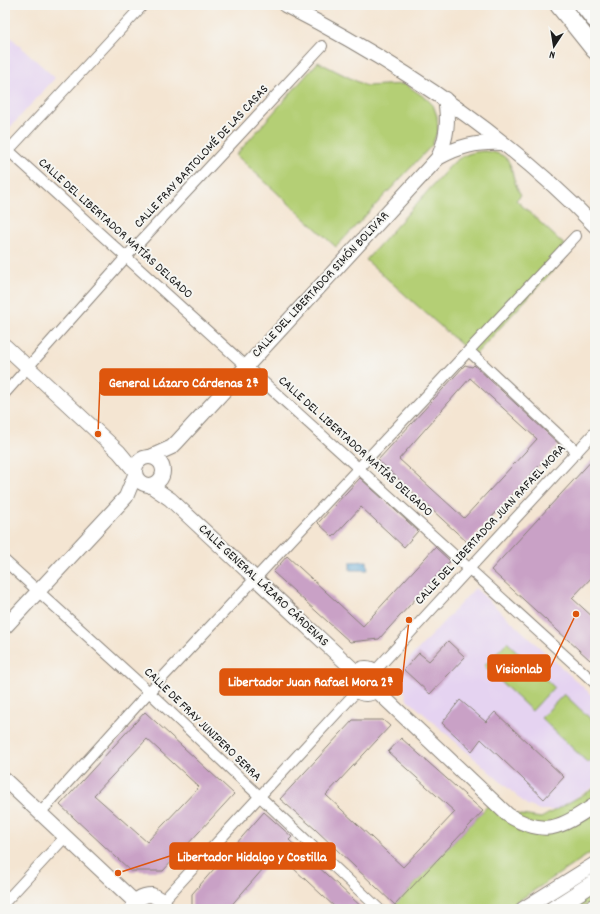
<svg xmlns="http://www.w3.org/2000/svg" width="600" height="914" font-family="Dekko,sans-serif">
<rect width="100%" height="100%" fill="#f6f6f2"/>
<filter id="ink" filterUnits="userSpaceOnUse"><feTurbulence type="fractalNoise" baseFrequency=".025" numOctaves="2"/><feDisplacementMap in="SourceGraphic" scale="8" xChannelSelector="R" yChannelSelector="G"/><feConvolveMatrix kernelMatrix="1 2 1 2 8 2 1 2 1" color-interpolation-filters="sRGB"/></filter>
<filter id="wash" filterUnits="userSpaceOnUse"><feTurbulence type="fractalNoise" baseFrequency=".012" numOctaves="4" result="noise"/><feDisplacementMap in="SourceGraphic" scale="16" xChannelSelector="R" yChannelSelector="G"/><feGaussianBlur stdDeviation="0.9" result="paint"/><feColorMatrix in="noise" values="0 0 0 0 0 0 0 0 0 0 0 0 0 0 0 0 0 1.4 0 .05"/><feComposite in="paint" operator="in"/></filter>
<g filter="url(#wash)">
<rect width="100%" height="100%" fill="#f4e5d2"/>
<g fill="#e5d3f1">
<polygon points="5,32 55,78 5,133"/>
<polygon points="475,588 595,698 595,786 555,810 540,810 527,805 407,699 398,671"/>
</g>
<g fill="#b4cf75" stroke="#687648">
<polygon points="318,62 366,86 405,84 427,99 433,105 437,116 438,130 432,145 336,247 236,155"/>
<path d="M484,151C520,154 506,172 521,195L516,200L571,251L474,356L366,260L452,164C462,155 471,152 484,151Z"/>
<polygon points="507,642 554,687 532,711 484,666"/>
<polygon points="564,694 595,723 595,756 588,763 541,718"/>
<polygon points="595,788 595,850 506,909 391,909 496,797 515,814 541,818"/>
<polygon points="595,890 595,900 579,909 564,909"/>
</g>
<polygon fill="#58a1cf" stroke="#3a5e76" points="367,561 368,570 350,570 350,562"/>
<g id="blocks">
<g fill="#c9a1c6" fill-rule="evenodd">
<path d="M465,365L472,367L474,365L559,444L468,543L378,460ZM470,378L537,439L464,518L399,459Z"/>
<polygon points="595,457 595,574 572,598 595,619 595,654 590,660 491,570"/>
<polygon points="360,478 418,531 404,547 361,507 333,537 318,523"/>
<polygon points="435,547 450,561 379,639 350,642 273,572 287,556 363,626"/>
<polygon points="448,641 465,657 430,694 404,670 419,653 429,661"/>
<polygon points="460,700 486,722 495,712 564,777 544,799 481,739 472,751 442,723"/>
<path d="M145,712L234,794L163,871H131L60,805ZM147,739L199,787L147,842L94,795Z"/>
<polygon points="353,720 383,720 390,726 326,795 403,867 455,812 388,752 401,738 483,811 395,905 315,829 280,799"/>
<polygon points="264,812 292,837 289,840 364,909 337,909 277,853 228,909 192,909 192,894"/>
</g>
</g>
</g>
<g filter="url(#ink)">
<use href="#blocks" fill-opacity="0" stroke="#888077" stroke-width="1"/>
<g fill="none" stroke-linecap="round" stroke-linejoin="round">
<g stroke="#888077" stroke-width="12">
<g id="street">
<polyline points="8,150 595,683"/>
<polyline points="5,154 143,5"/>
<polyline points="469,351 577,452"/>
<polyline points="5,393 126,257 322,46"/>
<polyline points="5,561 149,692 379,909"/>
<polyline points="375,671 595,432"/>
<polyline points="41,812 149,692 576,236"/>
<polyline points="163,901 357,691"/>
<polyline points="5,902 66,836"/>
</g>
</g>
<g stroke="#888077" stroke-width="16">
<g id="secondary">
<path d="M285,5C397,62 507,135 595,226"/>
<path d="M438,158C447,138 449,121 445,99"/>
<polyline points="5,346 119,452 134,470"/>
<circle cx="149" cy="471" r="14"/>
<path d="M150,457L172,447L177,442L438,158C459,146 477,142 501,143"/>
<polyline points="151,486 170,499 356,672"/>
<polyline points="5,627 126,497 135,475"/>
<circle cx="366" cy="681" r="13"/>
<path d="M376,690L508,815C546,838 561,827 595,805"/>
<polyline points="5,780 135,902"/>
<path d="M132,909C135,899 142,895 152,895L163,901L167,909"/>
<polyline points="523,909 595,864"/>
</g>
</g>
<g stroke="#888077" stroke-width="18">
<g id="primary">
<polyline points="553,909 595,882"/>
<polyline points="591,909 595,907"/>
</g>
</g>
<g stroke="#888077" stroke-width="20">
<g id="highway">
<polyline points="559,5 595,50"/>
<polyline points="584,5 595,19"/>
</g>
</g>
<use href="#street" stroke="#fff" stroke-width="10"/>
<use href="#secondary" stroke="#fff" stroke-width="14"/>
<use href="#primary" stroke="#fff" stroke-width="16"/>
<use href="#highway" stroke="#fff" stroke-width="18"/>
</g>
</g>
<g text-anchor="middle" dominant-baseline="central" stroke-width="4" stroke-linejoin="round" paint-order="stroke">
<g font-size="13" fill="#1c1c1c" stroke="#f6f6f2">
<text transform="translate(202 157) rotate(-47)">CALLE FRAY BARTOLOMÉ DE LAS CASAS</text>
<text transform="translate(115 229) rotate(42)">CALLE DEL LIBERTADOR MATÍAS DELGADO</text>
<text transform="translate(321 285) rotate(-47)">CALLE DEL LIBERTADOR SIMÓN BOLIVAR</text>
<text transform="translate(355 447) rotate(42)">CALLE DEL LIBERTADOR MATÍAS DELGADO</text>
<text transform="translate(491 525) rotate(-47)">CALLE DEL LIBERTADOR JUAN RAFAEL MORA</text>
<text transform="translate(263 586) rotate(43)">CALLE GENERAL LÁZARO CÁRDENAS</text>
<text transform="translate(202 725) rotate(44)">CALLE DE FRAY JUNIPERO SERRA</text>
</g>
</g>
<path fill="none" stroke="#de560d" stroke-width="1.5" d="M98 434L100 382M576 614L550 668M409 620L402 682M118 873L170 856"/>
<g fill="#de560d" stroke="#f6f6f2" stroke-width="1.5">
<circle cx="98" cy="434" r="4"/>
<circle cx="576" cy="614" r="4"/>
<circle cx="409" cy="620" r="4"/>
<circle cx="118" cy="873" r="4"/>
</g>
<g fill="#de560d" stroke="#de560d" stroke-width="1.5">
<rect x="100" y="369" width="167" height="26" rx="4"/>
<rect x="488" y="655" width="62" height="26" rx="4"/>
<rect x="220" y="669" width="182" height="26" rx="4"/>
<rect x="170" y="843" width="165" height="26" rx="4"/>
</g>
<g font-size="14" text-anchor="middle" font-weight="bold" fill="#fff">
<text x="184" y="387">General Lázaro Cárdenas 2ª</text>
<text x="519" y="673">Visionlab</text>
<text x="311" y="686">Libertador Juan Rafael Mora 2ª</text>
<text x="252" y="861">Libertador Hidalgo y Costilla</text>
</g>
<rect width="600" height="914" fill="none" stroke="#f6f6f2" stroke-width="20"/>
<g transform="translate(554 46) rotate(192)" stroke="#f6f6f2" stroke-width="3" paint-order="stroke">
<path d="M0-3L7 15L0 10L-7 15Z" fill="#1c1c1c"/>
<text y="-6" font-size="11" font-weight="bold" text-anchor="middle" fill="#1c1c1c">N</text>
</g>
</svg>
